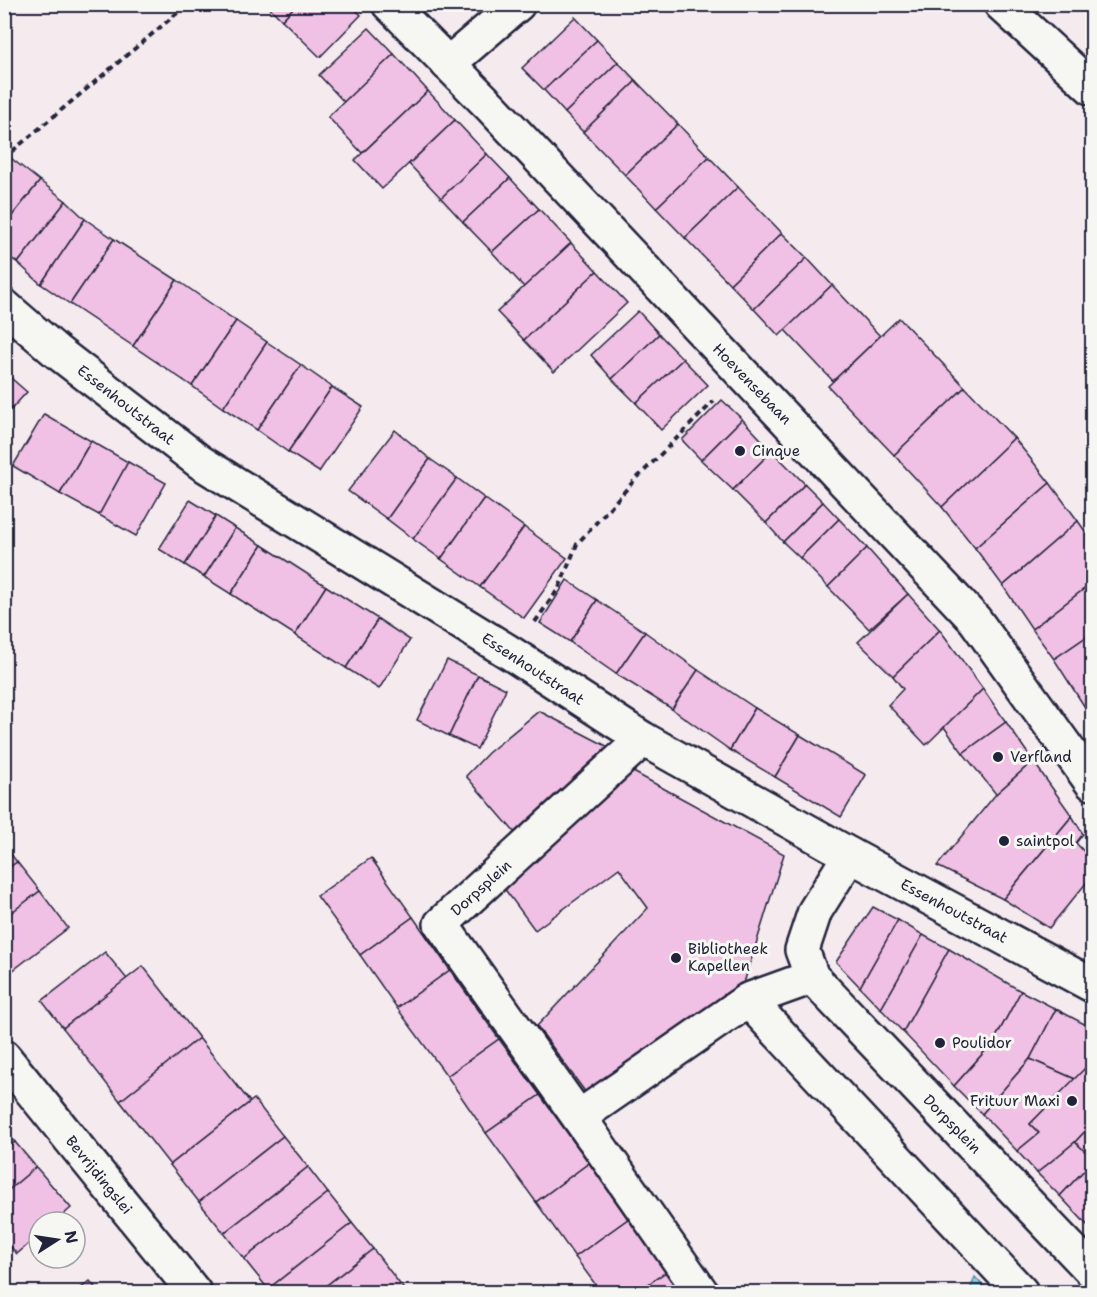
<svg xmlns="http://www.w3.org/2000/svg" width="1097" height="1297" font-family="'Shantell Sans',sans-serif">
<defs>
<pattern id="water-waves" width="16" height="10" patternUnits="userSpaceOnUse" patternTransform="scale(1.5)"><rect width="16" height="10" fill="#85d0e6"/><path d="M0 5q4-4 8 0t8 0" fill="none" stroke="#73b2c6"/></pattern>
</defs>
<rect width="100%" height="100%" fill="#f5ebef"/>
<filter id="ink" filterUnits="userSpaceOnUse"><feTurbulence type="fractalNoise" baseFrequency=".0167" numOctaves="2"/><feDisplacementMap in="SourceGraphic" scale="12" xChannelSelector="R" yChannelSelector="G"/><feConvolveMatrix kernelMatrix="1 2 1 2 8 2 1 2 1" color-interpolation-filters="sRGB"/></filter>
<g filter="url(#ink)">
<polygon fill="url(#water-waves)" stroke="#5d8aa2" stroke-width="1.5" points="975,1277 989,1292 969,1292"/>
<g fill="#f0c1e4" stroke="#22223b" stroke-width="1.5">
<polygon points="266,4 297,4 282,20"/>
<polygon points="297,4 350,4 361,15 320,57 282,20"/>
<polygon points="575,17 597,40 544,90 522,68"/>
<polygon points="369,28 394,54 344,102 319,75"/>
<polygon points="597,40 618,62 565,113 544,90"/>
<polygon points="394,54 428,91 362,153 328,117"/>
<polygon points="618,62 636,81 583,132 565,113"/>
<polygon points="636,81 678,124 625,175 583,132"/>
<polygon points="428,91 455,120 382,189 355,160"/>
<polygon points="455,120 487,154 441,198 409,164"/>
<polygon points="678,124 709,157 656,208 625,175"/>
<polygon points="4,135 10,141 4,147"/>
<polygon points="487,154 510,178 463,222 441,198"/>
<polygon points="709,157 738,187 685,238 656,208"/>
<polygon points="12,159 40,181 4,226 4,165"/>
<polygon points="510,178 539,209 492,252 463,222"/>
<polygon points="40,181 66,201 18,263 4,253 4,226"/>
<polygon points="738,187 782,233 730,284 685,238"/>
<polygon points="66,201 85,219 41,284 18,263"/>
<polygon points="539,209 571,243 524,287 492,252"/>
<polygon points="85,219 114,239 70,304 41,284"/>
<polygon points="782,233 807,258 754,309 730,284"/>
<polygon points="114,239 177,280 133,346 70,304"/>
<polygon points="571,243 597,271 524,340 497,312"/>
<polygon points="807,258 832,285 779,336 754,309"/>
<polygon points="597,271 627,303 554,372 524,340"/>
<polygon points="177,280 236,321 192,386 133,346"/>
<polygon points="832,285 880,336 833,381 785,330"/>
<polygon points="638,311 659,334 612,379 591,355"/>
<polygon points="899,318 965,387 894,455 828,386"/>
<polygon points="236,321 267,342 223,408 192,386"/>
<polygon points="659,334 683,359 636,403 612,379"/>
<polygon points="267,342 301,365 257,430 223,408"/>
<polygon points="683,359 708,385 661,430 636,403"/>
<polygon points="301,365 332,387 288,452 257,430"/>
<polygon points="4,372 27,392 4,417"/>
<polygon points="332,387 363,407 319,472 288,452"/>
<polygon points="965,387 1014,438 942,507 894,455"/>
<polygon points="722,400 742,419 701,460 682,440"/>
<polygon points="44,414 91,441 60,494 13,466"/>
<polygon points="742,419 772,451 733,490 701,460"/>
<polygon points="395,430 430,459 387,519 348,491"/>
<polygon points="1014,438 1050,483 975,548 942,507"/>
<polygon points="91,441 128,462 99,515 60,494"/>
<polygon points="772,451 805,484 766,523 733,490"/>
<polygon points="430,459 457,478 413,539 387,519"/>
<polygon points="128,462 166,483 136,536 99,515"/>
<polygon points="457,478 484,498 441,559 413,539"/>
<polygon points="1050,483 1078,521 1003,586 975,548"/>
<polygon points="805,484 823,502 783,542 766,523"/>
<polygon points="484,498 524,527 480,587 441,559"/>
<polygon points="190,500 216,516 185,565 159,549"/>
<polygon points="823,502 839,519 800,558 783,542"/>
<polygon points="216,516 235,528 204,577 185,565"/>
<polygon points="839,519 867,548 828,587 800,558"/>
<polygon points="1078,521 1092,541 1092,583 1032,629 1003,586"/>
<polygon points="524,527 567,558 524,618 480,587"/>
<polygon points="235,528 262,545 231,594 204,577"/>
<polygon points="262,545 326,586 295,635 231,594"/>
<polygon points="867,548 908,594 869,629 828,587"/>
<polygon points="567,580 597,600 570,642 540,623"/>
<polygon points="1092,583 1092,633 1054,659 1032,629"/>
<polygon points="326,586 378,619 346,668 295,635"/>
<polygon points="908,594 940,630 893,676 858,642"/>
<polygon points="597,600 645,632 616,674 570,642"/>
<polygon points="378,619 410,640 379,689 346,668"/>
<polygon points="940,630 983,689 926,745 888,705 903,689 893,676"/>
<polygon points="645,632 698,670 672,709 616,674"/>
<polygon points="1092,633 1092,708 1088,712 1054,659"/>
<polygon points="447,660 478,675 449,736 417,720"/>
<polygon points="698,670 755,708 730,750 672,709"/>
<polygon points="478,675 506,689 477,749 449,736"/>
<polygon points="983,689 1006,722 963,753 944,727"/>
<polygon points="755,708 800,735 775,777 730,750"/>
<polygon points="539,711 622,754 522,841 466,776 488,753"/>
<polygon points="1006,722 1033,761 996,794 963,753"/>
<polygon points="800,735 866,775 841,817 775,777"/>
<polygon points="1033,761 1072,816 1003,899 937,866 996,794"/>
<polygon points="626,768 784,854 743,986 589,1097 537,1026 648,908 619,868 535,930 498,880"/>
<polygon points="1072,816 1083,834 1076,843 1092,860 1092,876 1049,928 1003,899"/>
<polygon points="4,845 17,862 4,871"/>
<polygon points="371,858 413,917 360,955 317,896"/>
<polygon points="17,862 40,891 4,918 4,871"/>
<polygon points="40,891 68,928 12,971 4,962 4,918"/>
<polygon points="873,907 898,920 860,987 836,962"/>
<polygon points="413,917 450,970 397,1008 360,955"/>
<polygon points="898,920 923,935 881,1009 860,987"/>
<polygon points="923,935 949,949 903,1032 881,1009"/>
<polygon points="949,949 1021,991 994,1041 954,1086 903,1032"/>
<polygon points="105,952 127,979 63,1028 42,1001"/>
<polygon points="143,966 199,1038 120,1101 63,1028"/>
<polygon points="450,970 499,1039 447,1076 397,1008"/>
<polygon points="1021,991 1056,1009 1030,1059 982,1114 954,1086 994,1041"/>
<polygon points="1056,1009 1092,1028 1092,1061 1075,1079 1030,1059"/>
<polygon points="199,1038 250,1102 170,1165 120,1101"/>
<polygon points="499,1039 540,1095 486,1133 447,1076"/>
<polygon points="1030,1059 1075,1079 1030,1124 1039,1133 1017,1151 982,1114"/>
<polygon points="1092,1061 1092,1124 1075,1142 1037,1173 1017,1151 1039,1133 1030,1124"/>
<polygon points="540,1095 589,1163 536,1202 486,1133"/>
<polygon points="254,1099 283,1136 199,1202 170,1165"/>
<polygon points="1092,1124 1092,1158 1075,1142"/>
<polygon points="4,1129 15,1142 4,1151"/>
<polygon points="283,1136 308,1167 224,1233 199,1202"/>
<polygon points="15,1142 36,1167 4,1194 4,1151"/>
<polygon points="1075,1142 1092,1158 1092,1162 1060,1196 1037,1173"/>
<polygon points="1092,1162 1092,1230 1060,1196"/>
<polygon points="589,1163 628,1219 575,1257 536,1202"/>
<polygon points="36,1167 71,1208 55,1222 39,1222 39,1235 17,1254 4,1239 4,1194"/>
<polygon points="308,1167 328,1193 244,1259 224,1233"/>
<polygon points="328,1193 352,1223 268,1289 244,1259"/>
<polygon points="628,1219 666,1272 637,1292 601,1292 575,1257"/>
<polygon points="352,1223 373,1249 318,1292 271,1292 268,1289"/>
<polygon points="373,1249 406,1292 318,1292"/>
<polygon points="666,1272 681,1292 637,1292"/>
<polygon points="90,1281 99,1292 76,1292"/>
</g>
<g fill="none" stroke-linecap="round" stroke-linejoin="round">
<g stroke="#22223b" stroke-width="38">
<g id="minor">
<polyline points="389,4 492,108 975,620 1092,783"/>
<polyline points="1001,4 1092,88"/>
<polyline points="448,64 518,4"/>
<polyline points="4,306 56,351 200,462 512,654 643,739 850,855 1092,985"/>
<polyline points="850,855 815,911 802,950 812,977 1092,1271"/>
<polyline points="731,1012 748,1000 812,977"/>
<polyline points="4,1057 194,1292"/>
<polyline points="592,1136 441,924 643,739"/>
<polyline points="701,1292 579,1117 748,1000 1021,1292"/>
</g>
</g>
<g stroke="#22223b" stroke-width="4" stroke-dasharray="6 4.5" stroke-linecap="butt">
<polyline points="4,158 188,4"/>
<polyline points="535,622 559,588 577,544 632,483 714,401"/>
</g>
<use href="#minor" stroke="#f6f6f2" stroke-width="33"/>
</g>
</g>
<g fill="#22223b" stroke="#f6f6f2" stroke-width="2">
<circle cx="740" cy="451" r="6"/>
<circle cx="998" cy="757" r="6"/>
<circle cx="1004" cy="841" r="6"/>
<circle cx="676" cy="958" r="6"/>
<circle cx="940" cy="1043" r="6"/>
<circle cx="1072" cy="1101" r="6"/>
</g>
<g text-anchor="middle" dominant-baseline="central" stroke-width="6" stroke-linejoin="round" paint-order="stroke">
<g font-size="15" fill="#22223b" stroke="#f6f6f2">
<text transform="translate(752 384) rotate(46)">Hoevensebaan</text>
<text transform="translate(126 405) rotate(38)">Essenhoutstraat</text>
<text transform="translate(533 669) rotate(33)">Essenhoutstraat</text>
<text transform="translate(481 888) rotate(-42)">Dorpsplein</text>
<text transform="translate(954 911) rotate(28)">Essenhoutstraat</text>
<text transform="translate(952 1124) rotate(46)">Dorpsplein</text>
<text transform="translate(99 1175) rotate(51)">Bevrijdingslei</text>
</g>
<g font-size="15" fill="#22223b" stroke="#f6f6f2" text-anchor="start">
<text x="752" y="451">Cinque</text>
<text x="1010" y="757">Verfland</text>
<text x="1016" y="841">saintpol</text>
<text x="688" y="949">Bibliotheek<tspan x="688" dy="17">Kapellen</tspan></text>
<text x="952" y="1043">Poulidor</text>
<text x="1060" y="1101" text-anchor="end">Frituur Maxi</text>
</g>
</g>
<rect width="1097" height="1297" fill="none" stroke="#f6f6f2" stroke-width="24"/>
<rect x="12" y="12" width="1073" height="1273" fill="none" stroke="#22223b" stroke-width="2" filter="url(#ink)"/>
<g transform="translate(57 1240) rotate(78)"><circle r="28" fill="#f6f6f2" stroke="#a1a1a9" stroke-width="1.5"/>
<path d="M0-4.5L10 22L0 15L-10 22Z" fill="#22223b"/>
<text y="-9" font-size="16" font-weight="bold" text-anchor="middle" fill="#22223b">N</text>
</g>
</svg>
